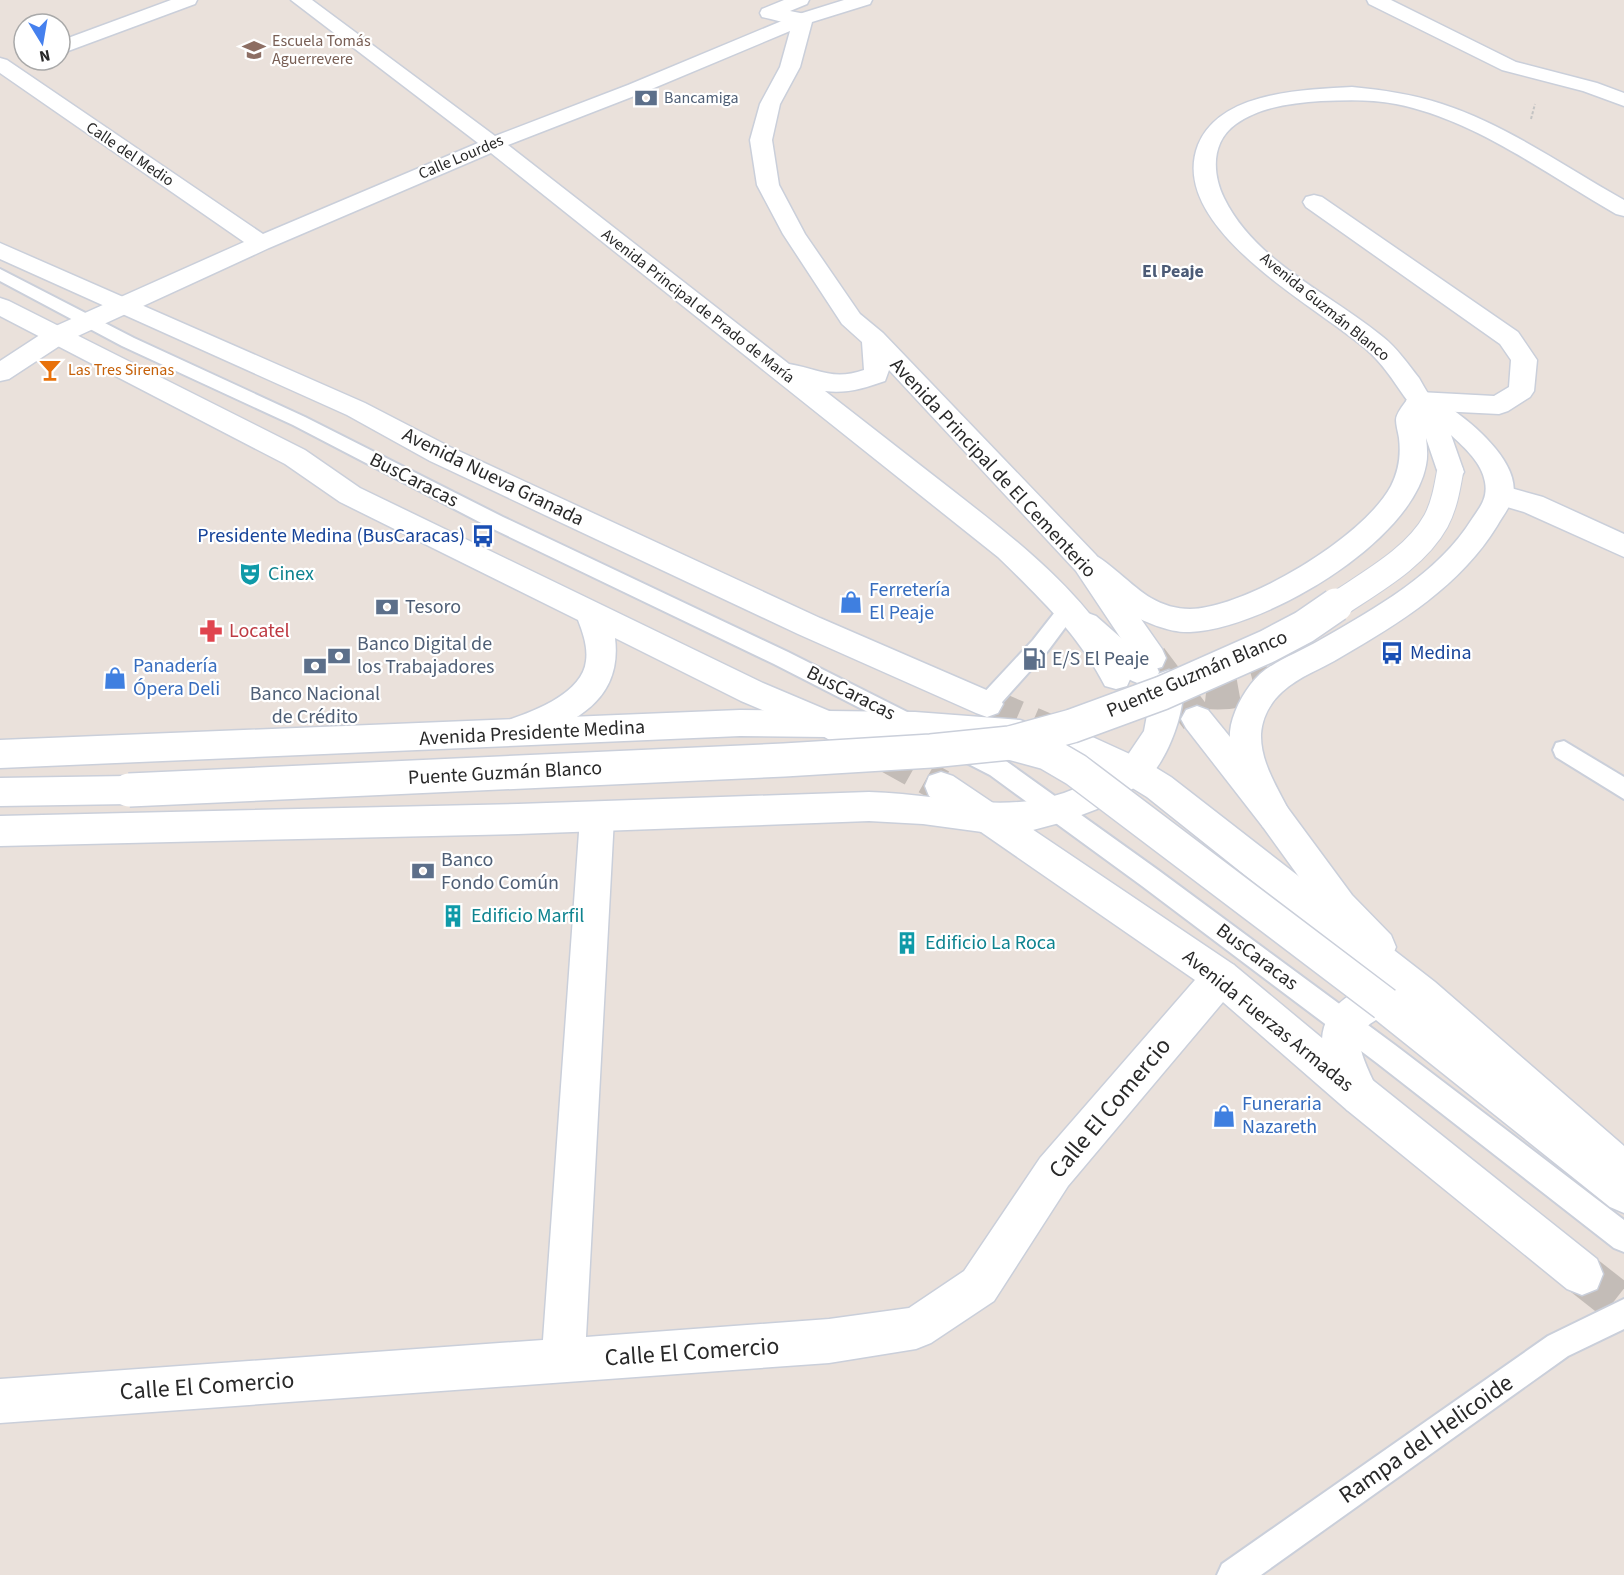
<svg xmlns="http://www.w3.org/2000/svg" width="1624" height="1575" font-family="'Source Sans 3',sans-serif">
<rect width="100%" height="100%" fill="#eae1db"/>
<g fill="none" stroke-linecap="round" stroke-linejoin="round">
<polyline stroke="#c3bcb7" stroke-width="33" stroke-dasharray="33 16" stroke-linecap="butt" points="1151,658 1197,719"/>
<path stroke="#c3bcb7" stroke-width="33" stroke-dasharray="33 16" stroke-linecap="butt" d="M1159,679C1204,697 1227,697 1272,682"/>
<g stroke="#c3bcb7" stroke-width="33" stroke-dasharray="33 16" stroke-linecap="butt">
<polyline points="987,704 1064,737"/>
<polyline points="884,754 941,786"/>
</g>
<polyline stroke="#c3bcb7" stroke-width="42" stroke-dasharray="42 21" stroke-linecap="butt" points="1582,1274 1624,1307"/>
<g stroke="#cacfda" stroke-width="4">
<g id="service">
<polygon points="0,269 134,338 305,417 503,517 788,652 921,719 924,725 921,731 913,734 905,731 774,664 489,527 293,425 122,346 0,281"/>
<polygon points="1069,601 1076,603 1079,609 1047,652 995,710 987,713 979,710 976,704 979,698 1033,640 1062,603"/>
<polygon points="959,739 1006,761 1158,870 1395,1045 1624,1220 1624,1252 1614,1248 1377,1063 1142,886 990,775 951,755 948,748 951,741"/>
<polygon points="1564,741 1624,777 1624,799 1556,757 1553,750 1556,743"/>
<polygon points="1624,1299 1624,1329 1568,1356 1261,1575 1217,1575 1222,1564 1548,1336"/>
</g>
</g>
<g stroke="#cacfda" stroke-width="3">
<path id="pedestrian" d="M784,0H809L807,4L790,11L810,15L812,19L810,23C796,27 776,20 762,17L760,13L762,9Z"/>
</g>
<g stroke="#cacfda" stroke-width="3">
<g id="minor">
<polygon points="171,0 197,0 195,4 60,54 60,41"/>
<path d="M291,0H312L495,136L628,85L796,15L844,0H872L870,4L812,22L800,67L780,104L772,140L779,185L805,234L860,314L883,333L1096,555L1162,649L1166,658L1162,667L1151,670L1140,667L1076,571L889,370L885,381C865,388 846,394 825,391C869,425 912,459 956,493C1025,547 1091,598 1131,677L1127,686L1116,689L1105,686C1078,634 1039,597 998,557L491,153L269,248L67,341L9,379L0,381V361L49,329L244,242L0,73V58L7,60L263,234L478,143ZM790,31L780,67L760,104L750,140L757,185L783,234L842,324L862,342L864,370C833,381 818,369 789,364L508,145L642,93Z"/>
<polygon points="1367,0 1391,0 1516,62 1597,83 1624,93 1624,106 1583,91 1502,70 1369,4"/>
<polygon points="1314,195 1322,197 1518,332 1537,360 1534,391 1530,397 1508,411 1499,414 1419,410 1410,407 1406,401 1410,395 1419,392 1494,396 1509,387 1511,360 1500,344 1306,207 1303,202 1306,197"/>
<polygon points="1500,485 1543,497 1624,534 1624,557 1524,512 1490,502 1486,495 1490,488"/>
<path d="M1169,670L1180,674C1192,698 1167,766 1144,781C1136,786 1129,784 1121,781L1117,771L1144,731L1153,683L1158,674Z"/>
<polygon points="1197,706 1208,710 1287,807 1352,895 1391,935 1396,947 1391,959 1378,964 1365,959 1328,917 1263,827 1186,728 1181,719 1186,710"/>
<polygon points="597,803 609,808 614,818 586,1337 829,1319 909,1308 964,1271 1040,1158 1208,965 1221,960 1234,965 1239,977 1234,989 1068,1186 994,1301 931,1343 916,1349 829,1363 0,1423 0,1379 543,1340 580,818 585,808"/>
</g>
</g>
<g stroke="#cacfda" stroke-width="3">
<g id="tertiary">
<path d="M1352,87C1383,90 1412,94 1442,104C1507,125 1565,167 1624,200V216L1616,214C1546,174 1476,120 1396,104C1371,99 1346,100 1321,101C1292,103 1260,107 1236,124C1211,142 1212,173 1224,198C1256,263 1330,293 1383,337C1397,348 1408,364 1419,378C1422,383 1426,391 1430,396C1436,401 1446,405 1453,410C1476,426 1520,464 1513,496C1511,506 1502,517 1497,526C1461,585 1400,623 1341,657C1322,669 1299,676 1282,692C1270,703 1262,718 1261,734C1260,764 1280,791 1292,817L1287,827L1275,832L1263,827C1248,797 1224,760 1231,725C1235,707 1247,686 1260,674C1278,659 1300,652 1320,640C1374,609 1438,574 1472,519C1480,507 1488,498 1485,482C1482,463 1465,448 1451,435L1464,472L1460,479L1450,482L1440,479L1426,438C1427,447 1428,456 1426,465C1412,542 1264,629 1190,632C1154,634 1089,595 1072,563L1076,555C1080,554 1084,552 1089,553C1104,556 1134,589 1151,598C1163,605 1176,609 1190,609C1248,607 1364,537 1391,486C1399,470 1401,455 1399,438C1398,432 1396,425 1396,420C1396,414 1403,405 1407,400L1404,396C1393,380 1382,363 1367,350C1318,307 1166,228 1198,145C1220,91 1303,90 1352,87Z"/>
<path d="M1085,612L1096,616L1137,652L1155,663L1159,672L1155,681C1150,682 1146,684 1141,684C1121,680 1079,642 1070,624L1074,616Z"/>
<polygon points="740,710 915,712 1020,720 1031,724 1036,733 1031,742 1020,746 915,738 740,736 0,768 0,740"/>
<path d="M1133,757L1145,761L1149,771L1145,781L1105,806L1063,822L1033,830L997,834L923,824L869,821L518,834L0,846V816L518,804L869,792C935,793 1000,815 1064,793C1089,784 1109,766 1133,757Z"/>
<polygon points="129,776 141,780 146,790 141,800 129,804 0,806 0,778"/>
<path d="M1405,976L1418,982L1423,994L1418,1007L1624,1168V1213L1610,1207L1376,1020C1371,1023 1365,1027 1362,1033C1353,1046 1375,1082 1380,1096L1375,1110L1361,1115L1347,1110C1338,1089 1321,1063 1322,1039C1324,999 1371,980 1405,976Z"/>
</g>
</g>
<g stroke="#cacfda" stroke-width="3">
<g id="secondary">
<polygon points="0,243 365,403 450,447 820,618 998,695 1003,704 998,713 987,717 976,713 798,634 430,461 347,415 0,259"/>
<path d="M0,298L9,301L305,450L360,488L763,683L841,716L895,744L900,754L895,764L884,768L873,764L819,734L741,701L615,638C622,695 582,720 534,737C519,742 509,749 494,743L489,734L494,725C523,715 582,697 586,661C588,647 583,633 578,620L340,502L285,464L0,316Z"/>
<polygon points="1064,724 1145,761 1171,777 1435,982 1624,1146 1624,1193 1610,1187 1409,1006 1147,797 1121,781 1053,746 1048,737 1053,728"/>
<polygon points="941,772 953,776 1234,965 1375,1082 1597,1259 1603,1274 1597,1289 1582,1295 1567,1289 1347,1110 1208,989 929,796 925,786 929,776"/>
</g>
</g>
<polyline stroke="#c3c3c3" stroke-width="2" stroke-dasharray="3 2" stroke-linecap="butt" points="1531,119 1535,104"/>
<use href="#service" fill="#fff" fill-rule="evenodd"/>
<use href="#pedestrian" fill="#fff" fill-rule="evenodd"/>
<use href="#minor" fill="#fff" fill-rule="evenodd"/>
<use href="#tertiary" fill="#fff" fill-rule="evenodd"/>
<use href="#secondary" fill="#fff" fill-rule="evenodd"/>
<g stroke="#cacfda" stroke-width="28" stroke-linecap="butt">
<path id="tertiary-bridge-far1" d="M1334,607C1369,583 1415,559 1436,521C1444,506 1447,489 1450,472"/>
</g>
<g stroke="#cacfda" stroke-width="36" stroke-linecap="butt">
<g id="tertiary-bridge">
<polyline points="1010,743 1047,753 1076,770 1385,1004"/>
<polyline points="129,790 784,760 931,751 1010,743 1072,726 1162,693 1268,646 1304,627 1336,605"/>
</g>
</g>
<use href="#tertiary-bridge-far1" stroke="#fff" stroke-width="26"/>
<use href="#tertiary-bridge" stroke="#fff" stroke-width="33"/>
</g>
<defs>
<g id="school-bare" transform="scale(1.8)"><path d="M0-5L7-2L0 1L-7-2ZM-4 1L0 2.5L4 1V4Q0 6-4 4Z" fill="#8d6e63" stroke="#fff" stroke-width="2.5" paint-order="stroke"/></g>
<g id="bank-bare" transform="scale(1.8)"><path d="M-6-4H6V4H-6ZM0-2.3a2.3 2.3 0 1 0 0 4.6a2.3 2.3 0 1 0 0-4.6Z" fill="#5c6f8a" stroke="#fff" stroke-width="2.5" paint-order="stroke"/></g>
<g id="bar-bare" transform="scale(1.8)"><path d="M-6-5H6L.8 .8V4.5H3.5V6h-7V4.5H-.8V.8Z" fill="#e8710a" stroke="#fff" stroke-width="2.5" paint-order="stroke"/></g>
<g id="bus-bare" transform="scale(1.8)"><path d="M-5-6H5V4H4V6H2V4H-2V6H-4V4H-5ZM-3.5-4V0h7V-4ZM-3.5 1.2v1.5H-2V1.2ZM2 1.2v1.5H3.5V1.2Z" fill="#1a4fb4" stroke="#fff" stroke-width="2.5" paint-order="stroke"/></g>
<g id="theatre-bare" transform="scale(1.8)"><path d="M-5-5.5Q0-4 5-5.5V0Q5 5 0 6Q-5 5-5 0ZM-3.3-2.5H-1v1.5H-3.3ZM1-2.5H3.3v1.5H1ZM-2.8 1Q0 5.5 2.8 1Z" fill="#0f9aa8" stroke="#fff" stroke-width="2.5" paint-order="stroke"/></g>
<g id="shop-bare" transform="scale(1.8)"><path d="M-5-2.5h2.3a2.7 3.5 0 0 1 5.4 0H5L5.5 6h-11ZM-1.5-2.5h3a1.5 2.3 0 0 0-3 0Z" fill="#3f7fe0" stroke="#fff" stroke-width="2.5" paint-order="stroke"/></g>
<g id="pharmacy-bare" transform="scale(1.8)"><path d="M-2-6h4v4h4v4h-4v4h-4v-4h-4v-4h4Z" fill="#e0444e" stroke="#fff" stroke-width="2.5" paint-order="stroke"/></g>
<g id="fuel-bare" transform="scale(1.8)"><path d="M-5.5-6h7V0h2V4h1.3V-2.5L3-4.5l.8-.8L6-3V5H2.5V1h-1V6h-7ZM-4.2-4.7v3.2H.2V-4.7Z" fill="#5c6f8a" stroke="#fff" stroke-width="2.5" paint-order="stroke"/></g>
<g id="building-bare" transform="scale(1.8)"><path d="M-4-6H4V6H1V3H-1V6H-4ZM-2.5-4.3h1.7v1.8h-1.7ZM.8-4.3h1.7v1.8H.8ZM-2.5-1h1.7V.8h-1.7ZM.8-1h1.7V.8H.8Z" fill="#0f9aa8" stroke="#fff" stroke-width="2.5" paint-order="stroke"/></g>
</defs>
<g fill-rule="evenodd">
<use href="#school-bare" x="254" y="50"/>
<use href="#bank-bare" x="646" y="98"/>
<use href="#bar-bare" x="50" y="370"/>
<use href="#bus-bare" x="483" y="536"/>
<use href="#theatre-bare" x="250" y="574"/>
<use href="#shop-bare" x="851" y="602"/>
<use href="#bank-bare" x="387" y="607"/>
<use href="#pharmacy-bare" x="211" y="631"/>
<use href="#bus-bare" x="1392" y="653"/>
<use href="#bank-bare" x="339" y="656"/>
<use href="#fuel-bare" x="1034" y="659"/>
<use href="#bank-bare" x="315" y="666"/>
<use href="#shop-bare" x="115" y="678"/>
<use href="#bank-bare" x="423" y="871"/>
<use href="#building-bare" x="453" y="916"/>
<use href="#building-bare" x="907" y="943"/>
<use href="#shop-bare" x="1224" y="1116"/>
</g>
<g text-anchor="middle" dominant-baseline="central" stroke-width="4.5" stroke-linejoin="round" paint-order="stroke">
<g font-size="16" fill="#785e54" stroke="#fff" text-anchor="start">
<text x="272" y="41">Escuela Tomás<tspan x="272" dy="18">Aguerrevere</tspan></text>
</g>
<g font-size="16" fill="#4e5e75" stroke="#fff" text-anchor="start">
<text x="664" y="98">Bancamiga</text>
</g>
<g font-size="16" fill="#292929" stroke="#fff">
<text transform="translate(130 154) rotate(34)">Calle del Medio</text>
<text transform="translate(461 157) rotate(-23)">Calle Lourdes</text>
<text transform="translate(698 306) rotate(38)">Avenida Principal de Prado de María</text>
<text transform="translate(1325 307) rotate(39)">Avenida Guzmán Blanco</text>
</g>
<g font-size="16" fill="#c56008" stroke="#fff" text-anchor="start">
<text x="68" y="370">Las Tres Sirenas</text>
</g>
<g font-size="18" font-weight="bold" fill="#4c5b76" stroke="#fff">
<text x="1173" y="271">El Peaje</text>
</g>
<g font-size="20" fill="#292929" stroke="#fff">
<text transform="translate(993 468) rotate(47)">Avenida Principal de El Cementerio</text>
<text transform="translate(493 477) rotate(26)">Avenida Nueva Granada</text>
<text transform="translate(414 480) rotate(27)">BusCaracas</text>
<text transform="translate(1197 674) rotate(-23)">Puente Guzmán Blanco</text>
<text transform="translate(851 693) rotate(27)">BusCaracas</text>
<text transform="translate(532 733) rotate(-3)">Avenida Presidente Medina</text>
<text transform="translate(505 773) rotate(-3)">Puente Guzmán Blanco</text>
<text transform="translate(1257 957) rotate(37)">BusCaracas</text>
<text transform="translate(1268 1021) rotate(39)">Avenida Fuerzas Armadas</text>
</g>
<g font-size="20" fill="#164399" stroke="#fff" text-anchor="end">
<text x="465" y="536">Presidente Medina (BusCaracas)</text>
<text x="1410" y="653" text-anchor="start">Medina</text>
</g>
<g font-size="20" fill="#0d838f" stroke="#fff" text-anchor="start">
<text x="268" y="574">Cinex</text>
<text x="471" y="916">Edificio Marfil</text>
<text x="925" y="943">Edificio La Roca</text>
</g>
<g font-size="20" fill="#366cbe" stroke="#fff" text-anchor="start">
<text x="869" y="590">Ferretería<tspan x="869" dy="23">El Peaje</tspan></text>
<text x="133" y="666">Panadería<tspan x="133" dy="23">Ópera Deli</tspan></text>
<text x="1242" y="1104">Funeraria<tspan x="1242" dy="23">Nazareth</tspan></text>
</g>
<g font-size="20" fill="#4e5e75" stroke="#fff" text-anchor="start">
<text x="405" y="607">Tesoro</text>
<text x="357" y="644">Banco Digital de<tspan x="357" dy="23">los Trabajadores</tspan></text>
<text x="1052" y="659">E/S El Peaje</text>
<text x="315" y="694" text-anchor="middle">Banco Nacional<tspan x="315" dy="23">de Crédito</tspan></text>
<text x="441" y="860">Banco<tspan x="441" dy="23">Fondo Común</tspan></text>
</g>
<g font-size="20" fill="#be3a42" stroke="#fff" text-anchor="start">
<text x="229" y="631">Locatel</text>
</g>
<g font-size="24" fill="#292929" stroke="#fff">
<text transform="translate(1110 1108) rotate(-50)">Calle El Comercio</text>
<text transform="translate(692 1352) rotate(-4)">Calle El Comercio</text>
<text transform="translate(207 1386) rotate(-4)">Calle El Comercio</text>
<text transform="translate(1426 1439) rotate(-35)">Rampa del Helicoide</text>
</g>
</g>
<g transform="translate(42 42) rotate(169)"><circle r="28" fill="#ffffff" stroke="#a9a9a9" stroke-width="1.5"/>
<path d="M0-4.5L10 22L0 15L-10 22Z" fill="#4580ee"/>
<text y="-9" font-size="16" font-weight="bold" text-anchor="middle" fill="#292929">N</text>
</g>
</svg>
